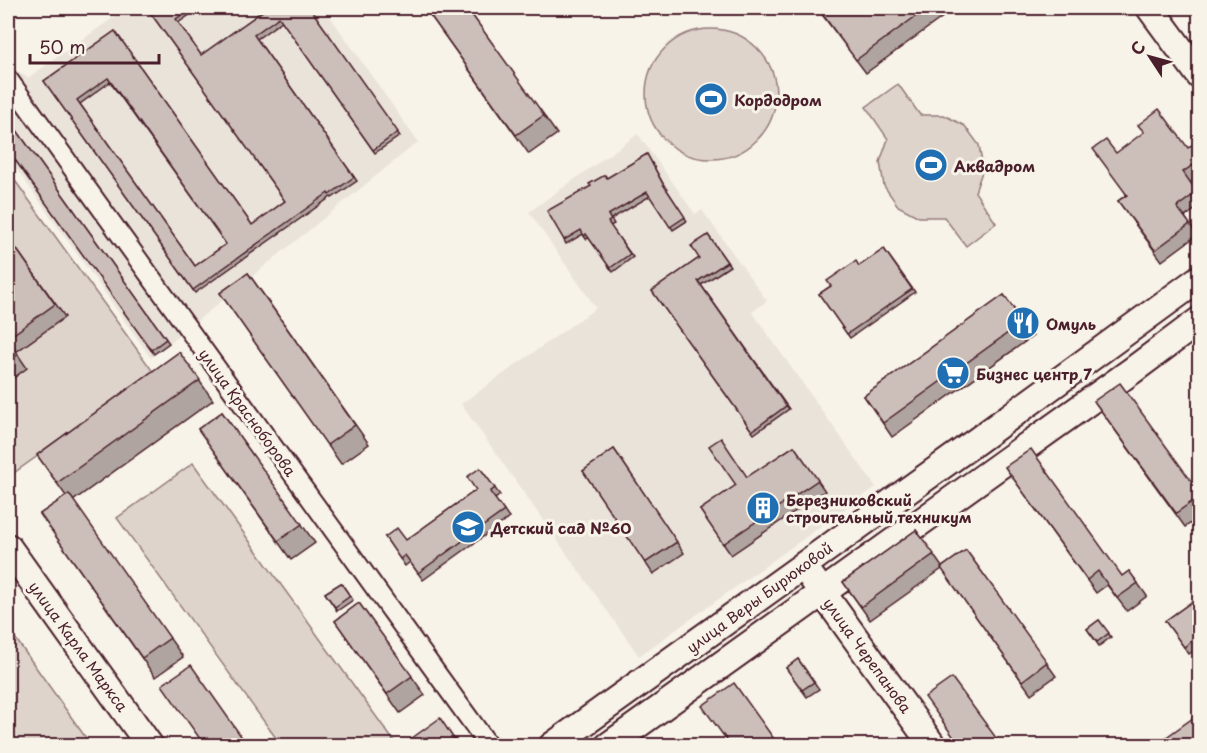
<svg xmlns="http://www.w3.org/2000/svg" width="1207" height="753" font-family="'Playpen Sans',sans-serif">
<rect width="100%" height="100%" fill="#f7f3e8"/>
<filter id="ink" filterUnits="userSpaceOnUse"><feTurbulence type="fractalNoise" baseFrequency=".0167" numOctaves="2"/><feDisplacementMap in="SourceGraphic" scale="12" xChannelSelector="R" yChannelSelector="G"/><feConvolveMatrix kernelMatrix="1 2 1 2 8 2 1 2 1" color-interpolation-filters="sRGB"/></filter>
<g filter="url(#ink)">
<g fill="#eae3da">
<polygon points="127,8 324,8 418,142 151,358 8,157 8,65 28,78"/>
<polygon points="638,134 695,214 702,210 767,301 752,312 876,487 639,656 461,404 596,308 529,212"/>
</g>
<g fill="#ded4cc" stroke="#947a7c" stroke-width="1.5">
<circle cx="711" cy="94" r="65"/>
<polygon points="898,84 920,115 944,115 965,126 979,145 983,169 975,192 996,223 966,246 944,217 919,217 898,206 884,186 880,162 888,139 866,107"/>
<polygon points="8,171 154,373 8,477"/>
<polygon points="193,463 396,744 394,745 281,745 117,518"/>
<polygon points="8,628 91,745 8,745"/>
</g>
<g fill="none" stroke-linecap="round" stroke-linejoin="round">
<g stroke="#4a1f2b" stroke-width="22">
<polyline id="street" points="8,79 489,746"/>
</g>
<g stroke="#4a1f2b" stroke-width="30">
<g id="secondary">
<polyline points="1150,8 1200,76"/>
<polyline points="8,547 150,746"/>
<polyline points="812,578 933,746"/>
<polyline points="552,746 978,440 1200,278"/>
<polyline points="608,746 1133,370 1200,320"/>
</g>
</g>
<use href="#street" stroke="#f7f3e8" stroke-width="18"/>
<use href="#secondary" stroke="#f7f3e8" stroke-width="26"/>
</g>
<g fill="#afa49f" stroke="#4a1f2b" stroke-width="1.5" fill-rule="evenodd">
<path d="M147,8H200L178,23L201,55L267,8H310L400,136L375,153L282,21L257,39L357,181L332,198L331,197L195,293L44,81L115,31L252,225L285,201ZM110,82L226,244L195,266L80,104Z"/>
<polygon points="425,8 467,8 557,134 529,154"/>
<polygon points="817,8 955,8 866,73"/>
<polygon points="8,118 169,343 154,354 8,150"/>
<polygon points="1200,147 1200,176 1190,183 1200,195 1200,206 1185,217 1197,235 1162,261 1118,201 1126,195 1116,153 1188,148"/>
<polygon points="647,154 665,187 687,221 673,230 650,196 611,219 614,224 610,226 633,257 613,272 589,238 586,239 583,234 566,244 564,240 607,178"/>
<polygon points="708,235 730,266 701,285 789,409 754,434 652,291 699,258"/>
<polygon points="8,237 65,317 16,352 27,368 8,382"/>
<polygon points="884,249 915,292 850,338 819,294"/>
<polygon points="248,273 369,444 341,464 220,293"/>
<polygon points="1004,295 1033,336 892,437 864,396"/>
<polygon points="179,352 213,400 73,501 183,657 155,677 40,514 66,496 37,455"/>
<polygon points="1094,401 1200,493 1200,517 1185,527"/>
<polygon points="222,412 315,543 291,560 198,429"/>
<polygon points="794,446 825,491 731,555 700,510"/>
<polygon points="614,449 684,553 653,574 583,471"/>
<polygon points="1005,467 1122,576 1129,571 1147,596 1127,611 1107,585 1096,593"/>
<polygon points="480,468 500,495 495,499 509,518 423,580 410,562 405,566 385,537 406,540 476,490"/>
<polygon points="916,530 942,567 966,550 1056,676 1031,694 942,569 870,620 843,582"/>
<polygon points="341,583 353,600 337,611 325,593"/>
<polygon points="1200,596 1200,646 1189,654 1165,621"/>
<polygon points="359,603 425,695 400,713 335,621"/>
<polygon points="1099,620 1111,637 1099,646 1087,629"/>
<polygon points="798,659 819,689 807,697 786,668"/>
</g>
<g fill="#ccbfb9" stroke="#4a1f2b" stroke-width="1.5" fill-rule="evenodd">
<path d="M147,8H192L176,19L201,55L267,8H310L398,132L373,150L279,17L254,35L354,177L329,195L328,193L193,290L44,81L115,31L252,225L285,201ZM108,78L226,244L195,266L77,100Z"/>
<polygon points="425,8 467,8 544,115 516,135"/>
<polygon points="818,8 927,8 856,60"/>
<polygon points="1159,109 1188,148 1196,142 1200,147 1200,160 1183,172 1197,192 1177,207 1190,224 1155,250 1118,201 1127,195 1093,149 1106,140 1116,153 1144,132 1138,125"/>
<polygon points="8,118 166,339 151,350 8,150"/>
<polygon points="647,154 663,184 685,217 670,227 647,192 608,215 611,220 608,222 630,254 610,268 586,234 584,236 581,230 564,240 547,211 591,186 589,184 605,175 607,178"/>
<polygon points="708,235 727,262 698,281 786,406 752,431 652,291 699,258 691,246"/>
<polygon points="8,237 55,304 8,338"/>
<polygon points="884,249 912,289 847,334 819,294 831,286 827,281 856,261 859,266"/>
<polygon points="248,273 355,425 327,445 220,293"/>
<polygon points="1004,295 1023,322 883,423 864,396"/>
<polygon points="8,340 18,354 8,362"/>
<polygon points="179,352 200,380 57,483 37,455"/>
<polygon points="1120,383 1200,493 1200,496 1176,513 1094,401"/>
<polygon points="222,412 302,524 278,541 198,429"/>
<polygon points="721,438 747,477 794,446 818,480 723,544 700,510 736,485 709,446"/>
<polygon points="614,449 677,542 645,563 583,471"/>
<polygon points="1031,449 1122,576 1129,571 1138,583 1117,598 1098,571 1087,580 1005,467"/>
<polygon points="480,468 495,488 490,492 504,511 418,573 405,555 400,559 385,537 397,528 406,540 476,490 467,477"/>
<polygon points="69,494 170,638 142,658 40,514"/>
<polygon points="916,530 934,554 861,607 843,582"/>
<polygon points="966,550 1047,662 1022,681 941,568"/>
<polygon points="341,583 350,596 335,607 325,593"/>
<polygon points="1200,596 1200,635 1184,647 1165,621"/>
<polygon points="359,603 412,676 387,694 335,621"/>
<polygon points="1099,620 1109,633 1097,642 1087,629"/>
<polygon points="798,659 814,682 802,690 786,668"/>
<polygon points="191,665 248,746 205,746 162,685"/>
<polygon points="952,678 1002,746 960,746 925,697"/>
<polygon points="734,683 779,746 731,746 702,706"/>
<polygon points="1200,713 1200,746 1154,746"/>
<polygon points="440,718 458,745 457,746 401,746"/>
</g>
</g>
<defs>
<g id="stadium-disc" transform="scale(1.725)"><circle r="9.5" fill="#1f6fb2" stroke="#f7f3e8"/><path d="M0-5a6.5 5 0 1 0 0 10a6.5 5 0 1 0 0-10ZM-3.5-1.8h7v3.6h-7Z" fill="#fff"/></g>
<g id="restaurant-disc" transform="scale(1.725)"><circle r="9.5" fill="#1f6fb2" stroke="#f7f3e8"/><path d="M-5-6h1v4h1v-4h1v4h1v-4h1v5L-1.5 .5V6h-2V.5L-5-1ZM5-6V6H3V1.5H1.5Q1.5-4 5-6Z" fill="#fff"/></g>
<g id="supermarket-disc" transform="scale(1.725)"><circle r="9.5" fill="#1f6fb2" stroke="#f7f3e8"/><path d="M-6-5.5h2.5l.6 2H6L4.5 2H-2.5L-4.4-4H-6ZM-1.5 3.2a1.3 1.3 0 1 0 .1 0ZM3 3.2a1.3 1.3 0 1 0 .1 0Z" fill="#fff"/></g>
<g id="building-disc" transform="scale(1.725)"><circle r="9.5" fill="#1f6fb2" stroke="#f7f3e8"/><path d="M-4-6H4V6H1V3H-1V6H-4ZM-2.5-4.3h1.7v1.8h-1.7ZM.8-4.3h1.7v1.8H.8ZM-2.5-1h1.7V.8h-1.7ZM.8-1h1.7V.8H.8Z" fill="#fff"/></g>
<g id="school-disc" transform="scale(1.725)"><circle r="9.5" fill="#1f6fb2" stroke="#f7f3e8"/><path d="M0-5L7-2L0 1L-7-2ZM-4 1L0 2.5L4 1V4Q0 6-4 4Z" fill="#fff"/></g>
</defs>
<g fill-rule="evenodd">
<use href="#stadium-disc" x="711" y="99"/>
<use href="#stadium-disc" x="931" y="165"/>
<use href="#restaurant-disc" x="1023" y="323"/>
<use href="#supermarket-disc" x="953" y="373"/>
<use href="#building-disc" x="763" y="508"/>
<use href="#school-disc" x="468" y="527"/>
</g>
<g text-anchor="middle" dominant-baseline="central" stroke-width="6" stroke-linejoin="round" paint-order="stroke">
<g font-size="15" font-weight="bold" fill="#4a1f2b" stroke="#f7f3e8" text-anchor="start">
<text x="734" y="99">Кордодром</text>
<text x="954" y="165">Аквадром</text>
<text x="1046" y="323">Омуль</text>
<text x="976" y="373">Бизнес центр 7</text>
<text x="786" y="499">Березниковский<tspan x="786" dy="17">строительный техникум</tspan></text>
<text x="491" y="527">Детский сад №60</text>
</g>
<g font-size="15" fill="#4a1f2b" stroke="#f7f3e8">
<text transform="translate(248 412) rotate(54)">улица Красноборова</text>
<text transform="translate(759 597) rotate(-36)">улица Веры Бирюковой</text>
<text transform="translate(79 646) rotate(54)">улица Карла Маркса</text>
<text transform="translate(868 655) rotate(54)">улица Черепанова</text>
</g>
</g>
<rect width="1207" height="753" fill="none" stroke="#f7f3e8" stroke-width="30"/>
<rect x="15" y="15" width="1177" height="723" fill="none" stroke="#4a1f2b" stroke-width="2" filter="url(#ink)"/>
<g transform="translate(1150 57) rotate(306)" stroke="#f7f3e8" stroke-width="4.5" paint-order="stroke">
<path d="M0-4.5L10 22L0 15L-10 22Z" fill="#4a1f2b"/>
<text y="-9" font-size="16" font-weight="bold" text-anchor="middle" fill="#4a1f2b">С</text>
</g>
<path d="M30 54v9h129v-9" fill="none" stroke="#4a1f2b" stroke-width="3"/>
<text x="39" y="54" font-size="18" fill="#4a1f2b" stroke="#f7f3e8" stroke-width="4.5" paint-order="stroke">50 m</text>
</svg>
